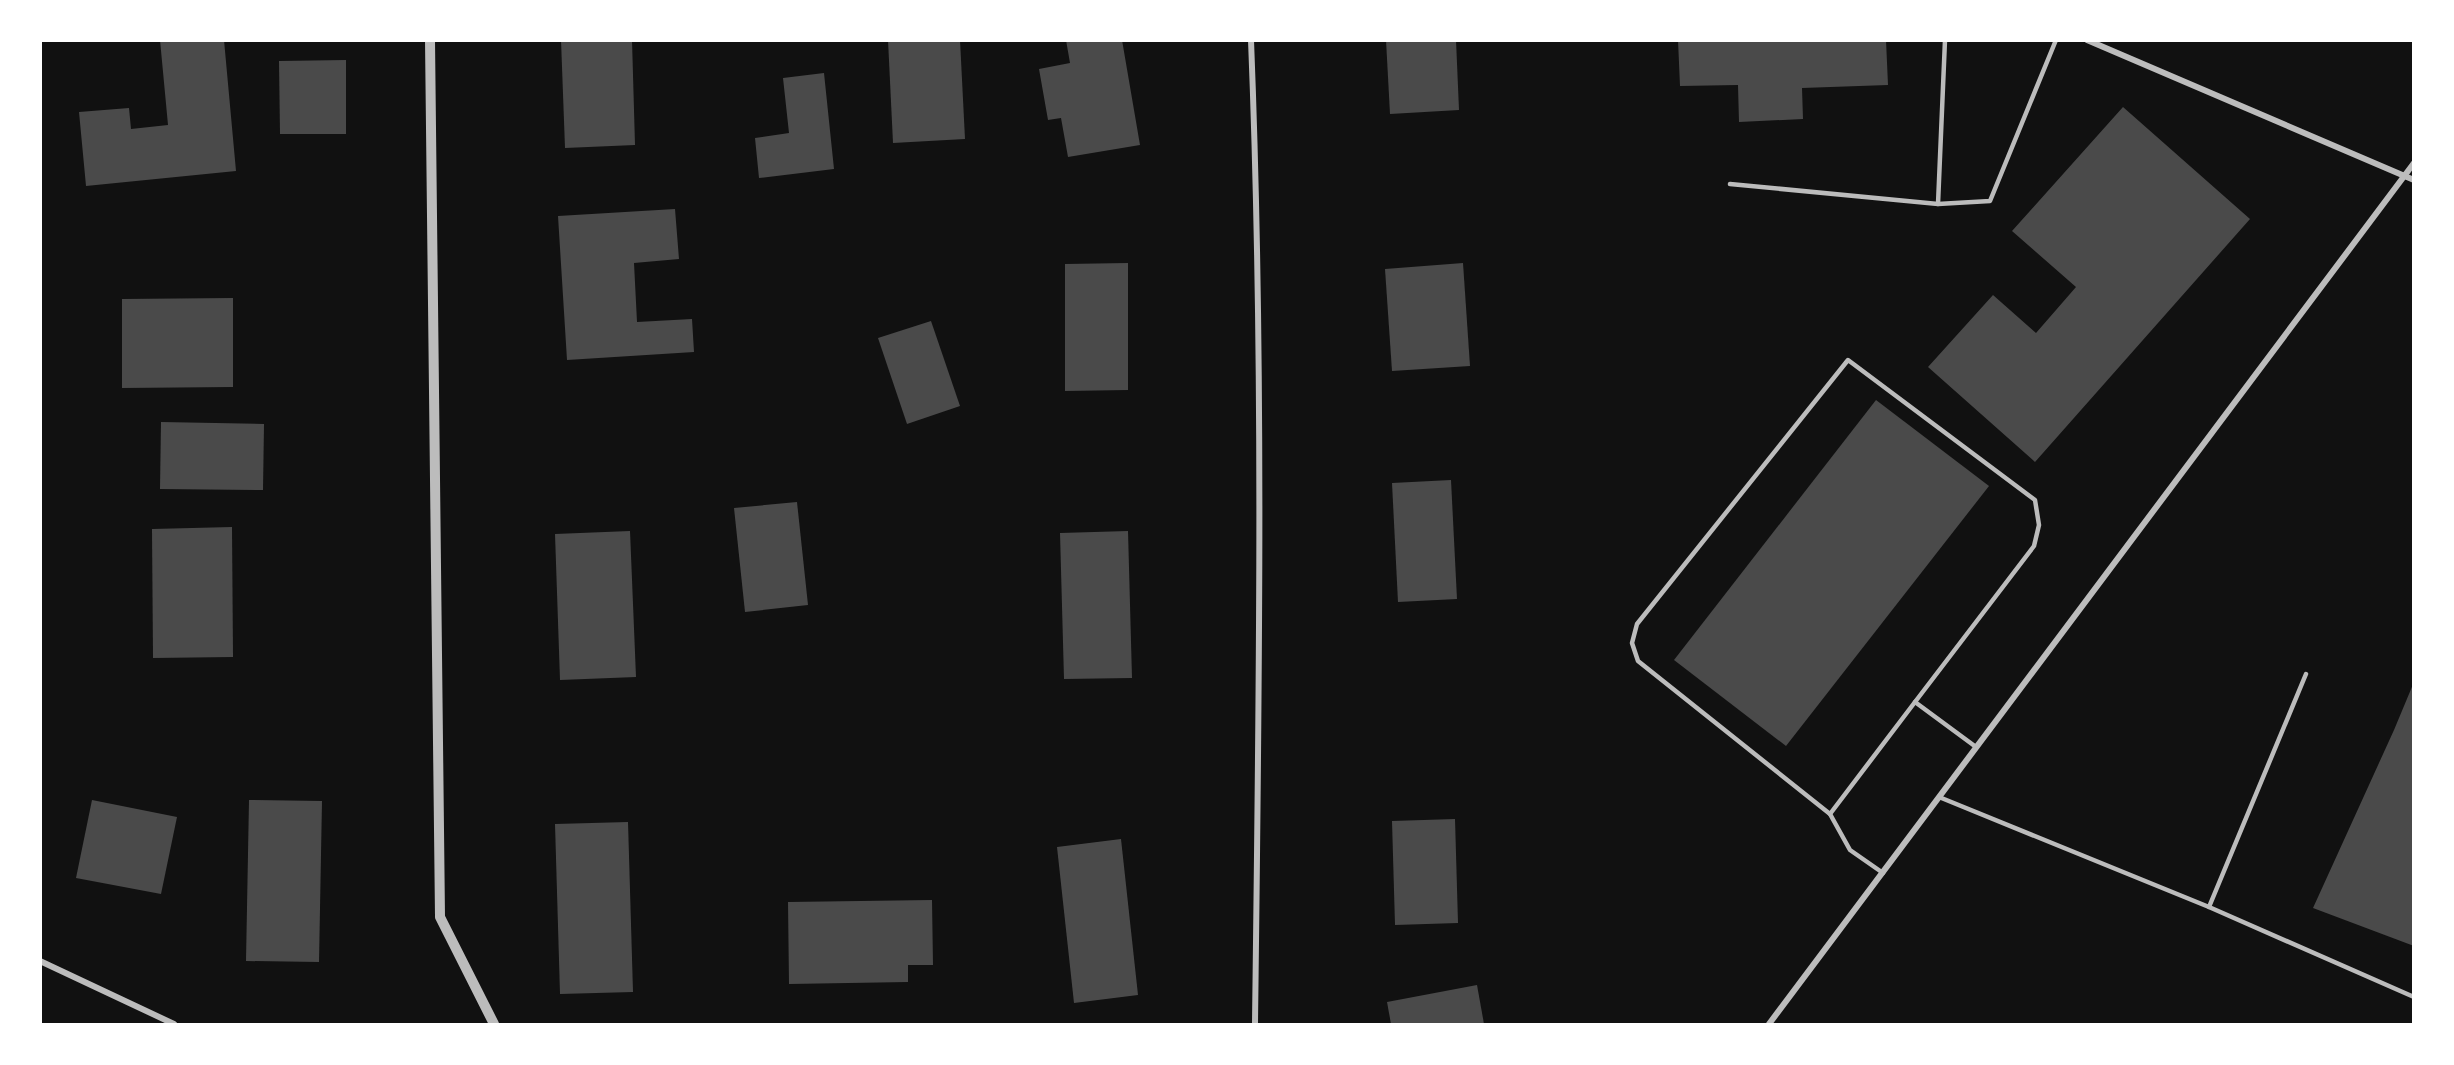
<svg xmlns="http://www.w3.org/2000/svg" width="2454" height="1065" font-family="'Noto Sans',sans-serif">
<rect width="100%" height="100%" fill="#111"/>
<g fill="#4a4a4a">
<polygon points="160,40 224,40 236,171 86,186 79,112 129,108 131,129 168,125"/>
<polygon points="561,40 632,40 635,145 565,148"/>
<polygon points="888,40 960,40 965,139 893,143"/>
<polygon points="1066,40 1122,40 1140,145 1068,157 1061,118 1048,120 1039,69 1070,63"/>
<polygon points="1386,40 1456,40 1459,110 1390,114"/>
<polygon points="1678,40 1886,40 1888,85 1802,88 1803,119 1739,122 1738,85 1680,86"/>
<polygon points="346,60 346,134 280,134 279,61"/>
<polygon points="824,73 834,169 759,178 755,138 789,133 783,78"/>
<polygon points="2123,107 2250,219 2035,462 1928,367 1993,295 2036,333 2076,287 2012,231"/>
<polygon points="675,209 679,259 634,263 637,322 692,319 694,352 567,360 558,216"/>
<polygon points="1128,263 1128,390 1065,391 1065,264"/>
<polygon points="1463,263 1470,366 1392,371 1385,269"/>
<polygon points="233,298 233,387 122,388 122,299"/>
<polygon points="931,321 960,406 907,424 878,338"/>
<polygon points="1876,400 1989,486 1786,746 1674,660"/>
<polygon points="161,422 264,424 263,490 160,489"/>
<polygon points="1451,480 1457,599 1398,602 1392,483"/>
<polygon points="797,502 808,605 745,612 734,508"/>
<polygon points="232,527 233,657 153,658 152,529"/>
<polygon points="630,531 636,677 560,680 555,534"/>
<polygon points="1128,531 1132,678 1064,679 1060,533"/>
<polygon points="2414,682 2414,946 2313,908 2394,730"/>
<polygon points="92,800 177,817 161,894 76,878"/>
<polygon points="249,800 322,801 319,962 246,961"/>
<polygon points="1455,819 1458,923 1395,925 1392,821"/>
<polygon points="628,822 633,992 560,994 555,824"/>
<polygon points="1121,839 1138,995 1074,1003 1057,847"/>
<polygon points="932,900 933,965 908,965 908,982 789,984 788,902"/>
<polygon points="1477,985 1484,1024 1391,1024 1387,1002"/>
</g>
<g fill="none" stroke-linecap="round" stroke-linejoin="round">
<g stroke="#bcbcbc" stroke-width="4.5">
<polyline points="1730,184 1938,204 1990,201 2056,40"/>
<polyline points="1938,204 1945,40"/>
<polyline points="1939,797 2209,907 2414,997"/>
<polyline points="1830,814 1915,702"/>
<polyline points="1883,873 1850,850 1830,814 1638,661 1632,643 1637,624 1848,360 2035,500 2039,525 2034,546 1915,702 1976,747"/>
<polyline points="2209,907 2306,674"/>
</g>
<g stroke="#bcbcbc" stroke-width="6">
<path d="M1251,40C1264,368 1259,696 1255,1024"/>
<polyline points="2087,40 2414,180"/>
<polyline points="40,961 174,1024"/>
<polyline points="1769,1024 2414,163"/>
</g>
<polyline stroke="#bcbcbc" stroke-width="10" points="430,40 440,917 494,1024"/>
</g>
<rect width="2454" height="1065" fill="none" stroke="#ffffff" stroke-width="84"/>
</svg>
